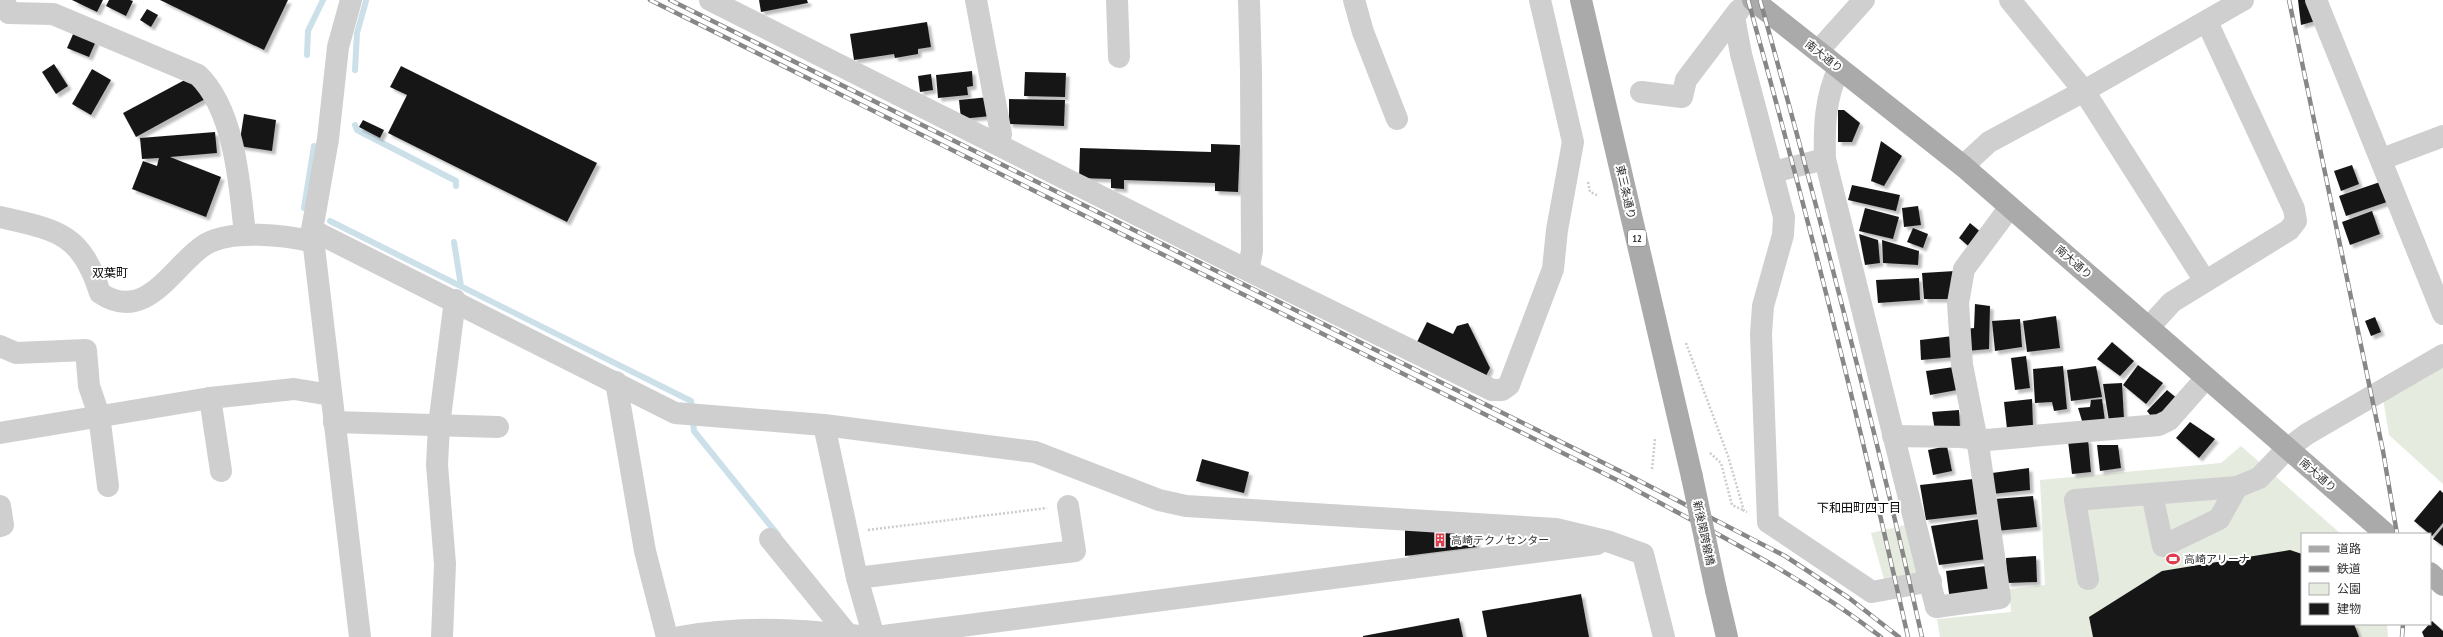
<svg xmlns="http://www.w3.org/2000/svg" width="2443" height="637" font-family="'PT Sans Narrow','Noto Sans JP',sans-serif">
<defs>
<filter id="shadow"><feDropShadow dx="3.5" dy="3.5" stdDeviation="1" flood-color="#0004"/></filter>
</defs>
<rect width="100%" height="100%" fill="#fff"/>
<g fill="#e5ebde">
<polygon points="2443,363 2443,484 2389,435 2383,398"/>
<polygon points="2241,446 2341,534 2302,534 2302,624 2387,624 2388,637 1940,637 1937,619 2011,612 2009,589 2045,585 2040,480 2221,463"/>
<polygon points="1910,524 1922,576 1885,583 1871,533"/>
</g>
<g fill="none" stroke-linecap="round" stroke-linejoin="round">
<g stroke="#cce0ea" stroke-width="6">
<polyline points="307,55 308,31 323,0"/>
<polyline points="355,70 357,33 366,1"/>
<polyline points="355,125 357,130 456,181 456,186"/>
<polyline points="304,208 314,146"/>
<polyline points="330,221 691,401 694,431 778,535"/>
<polyline points="454,242 461,286"/>
</g>
</g>
<g fill="#191919" filter="url(#shadow)">
<polygon points="72,0 103,0 97,12"/>
<polygon points="109,0 130,0 133,1 126,16 106,6"/>
<polygon points="160,0 288,0 264,50"/>
<polygon points="759,0 807,0 808,3 761,12"/>
<polygon points="2298,0 2309,0 2319,20 2301,25"/>
<polygon points="147,9 158,15 151,27 140,20"/>
<polygon points="927,22 931,47 918,49 918,54 895,58 894,54 854,60 850,34"/>
<polygon points="74,32 96,41 89,57 67,48"/>
<polygon points="54,64 68,86 56,94 42,72"/>
<polygon points="401,66 597,163 567,222 388,133 407,95 390,87"/>
<polygon points="92,69 111,80 91,115 72,104"/>
<polygon points="972,71 973,86 967,87 968,95 938,98 936,75"/>
<polygon points="1025,72 1066,73 1065,97 1024,96"/>
<polygon points="931,74 933,90 920,92 918,76"/>
<polygon points="194,75 207,98 136,137 123,113"/>
<polygon points="989,97 991,116 961,119 959,100"/>
<polygon points="1009,99 1065,100 1064,126 1009,124"/>
<polygon points="1838,110 1844,110 1860,123 1852,142 1838,142"/>
<polygon points="244,114 276,120 272,151 239,146"/>
<polygon points="363,120 384,130 380,138 359,127"/>
<polygon points="215,132 217,153 170,157 221,177 206,217 132,189 143,161 157,166 159,158 142,159 140,138"/>
<polygon points="1881,141 1902,156 1884,186 1871,181"/>
<polygon points="1211,144 1240,145 1238,192 1215,191 1215,183 1124,180 1124,189 1111,188 1111,179 1079,178 1080,148 1211,152"/>
<polygon points="2352,165 2359,184 2341,191 2334,171"/>
<polygon points="2380,182 2387,202 2346,216 2339,196"/>
<polygon points="1852,185 1900,195 1896,211 1848,200"/>
<polygon points="1918,206 1921,225 1904,227 1902,208"/>
<polygon points="1865,208 1899,217 1893,239 1859,231"/>
<polygon points="2372,211 2380,234 2350,245 2342,222"/>
<polygon points="1970,223 1983,234 1972,249 1959,238"/>
<polygon points="1913,228 1928,234 1923,248 1907,242"/>
<polygon points="1859,234 1878,240 1880,263 1865,265"/>
<polygon points="1882,240 1919,251 1918,265 1883,263"/>
<polygon points="1955,271 1955,299 1924,299 1922,273"/>
<polygon points="1919,278 1920,300 1878,303 1876,280"/>
<polygon points="1975,304 1990,306 1989,349 1967,351 1965,329 1974,328"/>
<polygon points="2056,316 2060,348 2027,352 2023,321"/>
<polygon points="2375,317 2381,332 2371,336 2365,321"/>
<polygon points="2020,319 2022,347 1995,351 1992,321"/>
<polygon points="1427,322 1453,334 1457,326 1468,323 1490,368 1485,378 1416,344"/>
<polygon points="1953,336 1955,357 1921,360 1920,340"/>
<polygon points="2112,342 2134,361 2120,376 2097,359"/>
<polygon points="2026,356 2030,388 2015,390 2011,358"/>
<polygon points="2138,365 2163,383 2146,404 2123,385"/>
<polygon points="2063,366 2067,409 2054,411 2052,402 2035,403 2033,369"/>
<polygon points="2096,366 2102,397 2071,401 2067,370"/>
<polygon points="1954,367 1957,390 1930,395 1926,371"/>
<polygon points="2122,383 2124,419 2109,421 2103,384"/>
<polygon points="2167,390 2179,400 2154,420 2147,411"/>
<polygon points="2032,399 2033,426 2007,429 2004,402"/>
<polygon points="2102,399 2105,421 2083,424 2078,408 2090,407 2091,400"/>
<polygon points="1959,410 1960,428 1935,431 1932,412"/>
<polygon points="2190,422 2215,439 2199,458 2176,438"/>
<polygon points="2088,439 2091,472 2072,474 2068,441"/>
<polygon points="2097,445 2118,445 2121,468 2100,471"/>
<polygon points="1947,446 1952,471 1933,475 1928,450"/>
<polygon points="1202,459 1249,472 1244,493 1196,481"/>
<polygon points="2029,468 2030,490 1992,494 1992,473"/>
<polygon points="1973,479 1978,514 1926,520 1920,485"/>
<polygon points="2440,490 2443,493 2443,523 2432,536 2414,521"/>
<polygon points="2033,496 2037,527 1996,531 1994,499"/>
<polygon points="1980,519 1987,559 1939,565 1931,526"/>
<polygon points="1405,527 1475,532 1477,547 1405,556"/>
<polygon points="2443,527 2443,546 2433,539"/>
<polygon points="2290,550 2302,554 2302,624 2354,624 2359,637 2093,637 2089,617 2162,571"/>
<polygon points="2036,556 2037,582 2007,583 2006,558"/>
<polygon points="1986,566 1992,595 1950,601 1946,571"/>
<polygon points="1581,594 1589,637 1487,637 1482,611"/>
<polygon points="1459,618 1463,637 1363,637 1363,636"/>
<polygon points="2432,621 2443,631 2443,637 2424,637 2422,632"/>
</g>
<g fill="none" stroke-linecap="round" stroke-linejoin="round">
<g stroke="#ccc" stroke-width="2.5" stroke-dasharray="2 2" stroke-linecap="butt">
<polyline points="1588,182 1590,192 1597,195"/>
<polyline points="1686,343 1728,456 1744,511 1747,512"/>
<polyline points="1710,453 1721,463 1732,505 1743,510"/>
<polyline points="1652,469 1655,439"/>
<polyline points="868,530 1047,508"/>
</g>
<g stroke="#cfcfcf" stroke-width="22">
<path d="M4,0L9,13L53,14L198,75C235,110 240,187 245,235"/>
<polyline points="351,0 338,47 328,139 312,230 360,637"/>
<polyline points="710,0 1243,268 1492,390 1502,390 1509,385 1553,269 1557,230 1573,142 1540,0"/>
<polyline points="976,0 1001,134 999,145"/>
<polyline points="1117,0 1119,57"/>
<polyline points="1354,0 1363,32 1397,119"/>
<polyline points="2010,0 2084,91 2205,281"/>
<polyline points="2316,0 2443,314"/>
<polyline points="1734,17 1741,54 1784,217 1783,235 1763,306 1761,334 1768,522 1872,592 1931,581"/>
<polyline points="1818,51 1864,0"/>
<path d="M1839,68C1825,98 1824,126 1825,159L1936,607L2000,598L1979,451L1962,365L1958,303L1964,269L2010,207"/>
<polyline points="1641,92 1682,97 1686,80 1739,10"/>
<polyline points="2382,159 2443,136"/>
<polyline points="1963,166 1989,142 2084,91 2243,0"/>
<polyline points="1773,172 1825,159"/>
<path d="M0,217C56,230 81,232 100,293C147,325 174,263 206,244C232,229 285,235 314,242"/>
<polyline points="312,230 675,413 824,425 1035,452 1159,500 1186,506 1556,529 1610,542 1643,554 1664,637"/>
<polyline points="1243,268 1250,261 1252,251 1251,72 1249,0"/>
<polyline points="2149,327 2172,302 2289,230 2296,221 2294,209 2207,22"/>
<polyline points="0,346 16,353 86,350 89,386 99,415 108,486"/>
<polyline points="616,382 645,551 667,637"/>
<polyline points="210,398 221,471"/>
<polyline points="334,422 498,427"/>
<polyline points="824,425 857,578 874,637"/>
<polyline points="0,433 210,398 294,389 331,395"/>
<polyline points="1893,436 1961,437 1987,440 2159,425 2169,420 2206,378"/>
<polyline points="2152,494 2163,546 2219,519 2237,487"/>
<polyline points="0,506 3,525 0,526"/>
<polyline points="770,539 848,635"/>
<polyline points="857,578 1075,551 1068,506"/>
<polyline points="2088,579 2075,500 2237,487 2259,478 2287,449 2307,434 2443,355"/>
<polyline points="442,637 445,564 437,465 439,425 455,300"/>
<path d="M680,637C745,625 807,630 872,637"/>
<polyline points="876,637 1597,544"/>
</g>
<g stroke="#aaa" stroke-width="22">
<polyline points="1581,0 1692,477"/>
<polyline points="1753,0 1963,166 2386,534"/>
<polyline points="2430,573 2443,585"/>
<polyline points="1716,590 1727,637"/>
</g>
<g stroke="#878787" stroke-width="4.5">
<g id="rail">
<path d="M650,0L1623,483C1711,531 1801,575 1881,637"/>
<polyline points="670,0 1628,475 1785,556 1849,598 1899,637"/>
<path d="M1748,0C1807,211 1860,423 1908,637"/>
<path d="M1760,0C1819,211 1874,423 1922,637"/>
<polyline points="2289,0 2383,451 2397,534"/>
<polyline points="2402,637 2403,624"/>
</g>
</g>
<use href="#rail" stroke="#fff" stroke-width="3" stroke-dasharray="9" stroke-linecap="butt"/>
<polyline stroke="#aaa" stroke-width="22" points="1692,477 1716,590"/>
</g>
<defs>
<g id="building-bare" transform="scale(1.08)"><path d="M-4-6H4V6H1V3H-1V6H-4ZM-2.5-4.3h1.7v1.8h-1.7ZM.8-4.3h1.7v1.8H.8ZM-2.5-1h1.7V.8h-1.7ZM.8-1h1.7V.8H.8Z" fill="#de3e50" stroke="#fff" stroke-width="2.5" paint-order="stroke"/></g>
<g id="stadium-bare" transform="scale(1.08)"><path d="M0-5a6.5 5 0 1 0 0 10a6.5 5 0 1 0 0-10ZM-3.5-1.8h7v3.6h-7Z" fill="#de3e50" stroke="#fff" stroke-width="2.5" paint-order="stroke"/></g>
</defs>
<g fill-rule="evenodd">
<use href="#building-bare" x="1440" y="540"/>
<use href="#stadium-bare" x="2173" y="559"/>
</g>
<g text-anchor="middle" dominant-baseline="central" stroke-width="4" stroke-linejoin="round" paint-order="stroke">
<rect fill="#fff" stroke="#707070" stroke-width="1" x="1628" y="230" width="18" height="16" rx="3"/>
<g font-size="10" font-weight="bold" fill="#323232">
<text x="1637" y="238">12</text>
</g>
<g font-size="11" fill="#323232" stroke="#fff">
<text transform="translate(1824 56) rotate(38)">南大通り</text>
<text transform="translate(1626 192) rotate(77)">東三条通り</text>
<text transform="translate(2074 262) rotate(41)">南大通り</text>
<text transform="translate(2318 475) rotate(41)">南大通り</text>
<text transform="translate(1704 533) rotate(78)">新後閑跨線橋</text>
</g>
<g font-size="11" fill="#323232" stroke="#fff" text-anchor="start">
<text x="1451" y="540">高崎テクノセンター</text>
<text x="2184" y="559">高崎アリーナ</text>
</g>
<g font-size="12" fill="#000" stroke="#fff">
<text x="110" y="272">双葉町</text>
<text x="1859" y="507">下和田町四丁目</text>
</g>
</g>
<rect x="2301" y="533" width="130" height="92" fill="#ffffff" stroke="#adadad"/>
<rect x="2309" y="546" width="20" height="6" fill="#aaaaaa" stroke="#adadad"/>
<text x="2337" y="553" font-size="12" fill="#323232">道路</text>
<rect x="2309" y="566" width="20" height="6" fill="#878787" stroke="#adadad"/>
<text x="2337" y="573" font-size="12" fill="#323232">鉄道</text>
<rect x="2309" y="583" width="20" height="12" fill="#e5ebde" stroke="#adadad"/>
<text x="2337" y="593" font-size="12" fill="#323232">公園</text>
<rect x="2309" y="603" width="20" height="12" fill="#191919" stroke="#adadad"/>
<text x="2337" y="613" font-size="12" fill="#323232">建物</text>
</svg>
